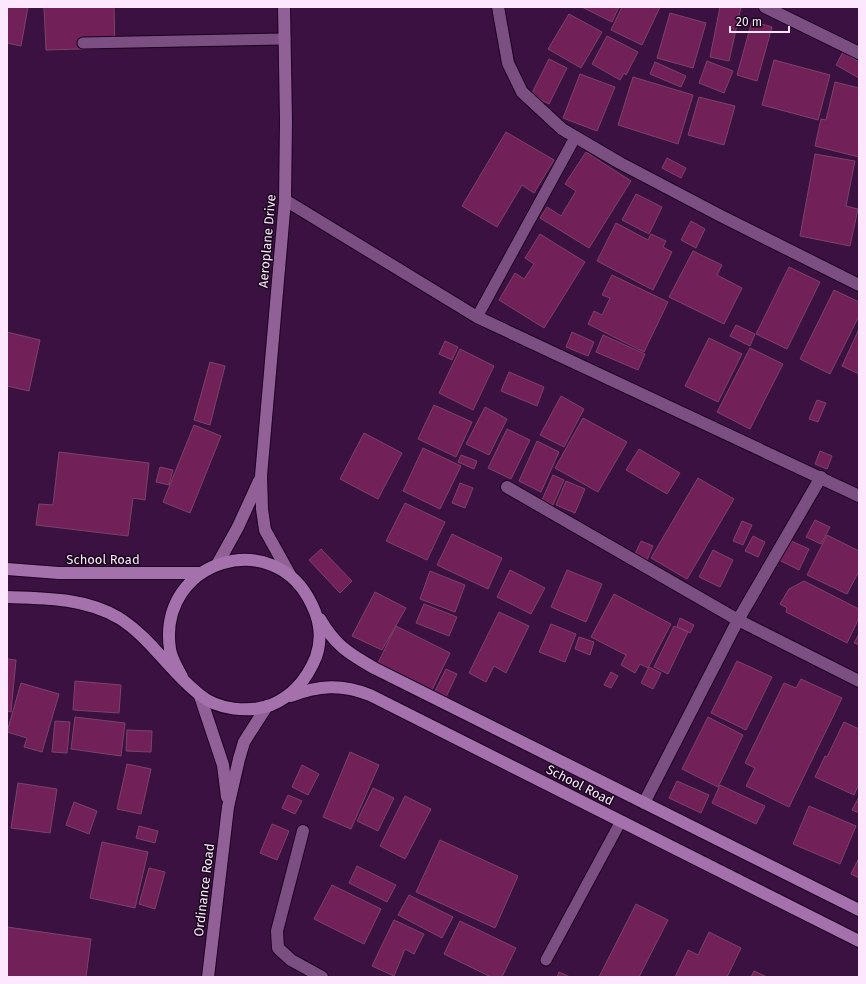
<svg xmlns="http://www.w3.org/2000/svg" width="866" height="984" font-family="'Fira Sans',sans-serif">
<rect width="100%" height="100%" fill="#3a1141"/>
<g fill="#712158" stroke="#7d4268">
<polygon points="7,7 28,7 21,46 7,43"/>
<polygon points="44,7 114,7 115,48 46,50"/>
<polygon points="582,7 619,7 612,22"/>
<polygon points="622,7 660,7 642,45 611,30"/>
<polygon points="720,7 741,7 729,61 710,57"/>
<polygon points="670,13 706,23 693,68 657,58"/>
<polygon points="569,14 602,32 581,68 548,49"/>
<polygon points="752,21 772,27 757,81 737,75"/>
<polygon points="607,36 638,52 626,75 624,73 620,80 592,64"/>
<polygon points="843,52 859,62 859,78 836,65"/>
<polygon points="549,59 567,68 549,104 531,95"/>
<polygon points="774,60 830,75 818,120 762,105"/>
<polygon points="707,61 733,71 724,93 699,83"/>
<polygon points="655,62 686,76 681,87 650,74"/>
<polygon points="580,74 615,87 597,131 563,118"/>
<polygon points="633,77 693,95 678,144 618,125"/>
<polygon points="835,82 859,88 859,157 815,146 821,119 826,120"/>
<polygon points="699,97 735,106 724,145 688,135"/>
<polygon points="506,132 554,160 534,193 522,185 497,227 462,206"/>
<polygon points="586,152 631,181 589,248 540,218 547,207 561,216 576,191 565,184"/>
<polygon points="815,154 855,161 846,206 858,209 850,246 800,236"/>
<polygon points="667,158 686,168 681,178 662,168"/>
<polygon points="636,194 662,207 649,234 622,220"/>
<polygon points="691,221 705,229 696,248 681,240"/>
<polygon points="616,223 648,240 651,234 666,241 663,247 672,252 653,290 597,261"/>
<polygon points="540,234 585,262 544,328 499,300 515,273 524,279 534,264 525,258"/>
<polygon points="693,251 722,265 717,275 742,288 724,324 669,297"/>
<polygon points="789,267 820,282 787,349 756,334"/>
<polygon points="612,275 668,302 644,352 588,324 594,311 602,315 610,298 602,295"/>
<polygon points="834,290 859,302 859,316 830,374 800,359"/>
<polygon points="736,325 755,334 750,346 730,336"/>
<polygon points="859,329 859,374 842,366"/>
<polygon points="7,332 40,340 29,391 7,386"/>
<polygon points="572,332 594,342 588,356 566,347"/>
<polygon points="603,335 645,354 638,370 596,352"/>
<polygon points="709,338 742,354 718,402 685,386"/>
<polygon points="445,341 458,347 452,360 439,354"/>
<polygon points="750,348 783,364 750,429 717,412"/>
<polygon points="460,349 494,366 473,410 439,393"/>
<polygon points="210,362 225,366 210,425 194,420"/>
<polygon points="509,372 544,387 537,406 501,391"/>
<polygon points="561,396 584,409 564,447 540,435"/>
<polygon points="817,400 826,403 818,422 809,419"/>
<polygon points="434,405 472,422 456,457 418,439"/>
<polygon points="485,407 507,419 489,455 466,444"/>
<polygon points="583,418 627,442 598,492 555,468"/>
<polygon points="194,425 221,436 190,513 163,502"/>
<polygon points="507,429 530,440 511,479 488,468"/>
<polygon points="364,433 402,453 378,499 340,479"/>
<polygon points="537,441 559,452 541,492 519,481"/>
<polygon points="423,448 461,466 440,509 403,491"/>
<polygon points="639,449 680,473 667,494 626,470"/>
<polygon points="820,451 832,456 827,469 815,464"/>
<polygon points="59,452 149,463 145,500 133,498 128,536 36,525 39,504 53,505"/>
<polygon points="461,455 477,461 474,469 458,462"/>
<polygon points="160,467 173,470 169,485 156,482"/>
<polygon points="553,475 564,480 553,505 542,500"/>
<polygon points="698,478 734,499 687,579 651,558"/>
<polygon points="566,481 585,489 575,513 556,505"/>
<polygon points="460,483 473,488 465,508 452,503"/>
<polygon points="405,503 445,522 427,560 386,541"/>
<polygon points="815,520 830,527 821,544 806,537"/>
<polygon points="742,521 752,525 743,545 733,541"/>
<polygon points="452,534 502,558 488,589 437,565"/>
<polygon points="827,535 859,551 859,571 847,594 807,575"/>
<polygon points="753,536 765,542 758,557 745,551"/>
<polygon points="789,540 809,549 799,570 779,560"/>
<polygon points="641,541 653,546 647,560 635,554"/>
<polygon points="321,549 352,581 340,593 309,560"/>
<polygon points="713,550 733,560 720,587 699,577"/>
<polygon points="510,570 545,588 531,614 497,597"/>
<polygon points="567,570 602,584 586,622 551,607"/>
<polygon points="430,571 465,585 455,612 420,599"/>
<polygon points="804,581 859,609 859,618 847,643 786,612 787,608 780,604 789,589"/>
<polygon points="375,592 406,608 382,650 352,636"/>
<polygon points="614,594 671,624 648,668 640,664 635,673 621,665 626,655 591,637"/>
<polygon points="424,604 457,617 449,636 416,623"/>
<polygon points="499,612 529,626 506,673 494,666 486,682 469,673"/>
<polygon points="680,618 694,625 690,633 677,626"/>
<polygon points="551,624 576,634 565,662 539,652"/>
<polygon points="396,626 450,653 432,690 378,663"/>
<polygon points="674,626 688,632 668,674 654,667"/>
<polygon points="859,634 859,645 854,643"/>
<polygon points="579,637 594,642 590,655 575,649"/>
<polygon points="7,659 16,660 11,712 7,711"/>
<polygon points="737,661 772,677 746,730 711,713"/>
<polygon points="649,667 661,673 653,689 641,683"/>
<polygon points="446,669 457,674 445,699 434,693"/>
<polygon points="611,672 618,676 611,688 604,685"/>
<polygon points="801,679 842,698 789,807 746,786 755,768 745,763 784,683 796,688"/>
<polygon points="75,681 121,685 119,713 73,710"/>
<polygon points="21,683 59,694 42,752 24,747 27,738 7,732"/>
<polygon points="75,717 125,723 121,756 71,749"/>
<polygon points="708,717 743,735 718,787 682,769"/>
<polygon points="55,721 70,722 67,753 52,752"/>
<polygon points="844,722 859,729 859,784 854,795 815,777 825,756 827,757"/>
<polygon points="127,730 152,731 151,752 126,751"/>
<polygon points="350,752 379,765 351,829 323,817"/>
<polygon points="127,764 151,769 141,814 117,809"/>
<polygon points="302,765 319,774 308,795 292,787"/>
<polygon points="677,781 709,795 701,813 669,798"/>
<polygon points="18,783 57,789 50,833 11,828"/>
<polygon points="720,785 765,806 756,824 712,803"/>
<polygon points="373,788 394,798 378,831 357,821"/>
<polygon points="288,795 302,801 295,814 282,808"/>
<polygon points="405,796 431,809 405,859 380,846"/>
<polygon points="859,797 859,813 852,810"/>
<polygon points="74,802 97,811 89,834 66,825"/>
<polygon points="809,806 856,826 840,864 793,844"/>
<polygon points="272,824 289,831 277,860 260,853"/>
<polygon points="139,826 158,831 155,843 136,838"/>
<polygon points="440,840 518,876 495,928 416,892"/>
<polygon points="102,842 148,852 135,908 90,898"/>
<polygon points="859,858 859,878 851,874"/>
<polygon points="357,866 396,885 387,902 349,883"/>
<polygon points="149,868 165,872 155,909 139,904"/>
<polygon points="332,885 381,909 364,944 314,919"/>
<polygon points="409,895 453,917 442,938 398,915"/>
<polygon points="636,904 668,920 639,977 599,977"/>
<polygon points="394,920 424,934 414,954 405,949 394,976 372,966"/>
<polygon points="460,921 516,948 502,977 491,977 444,954"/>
<polygon points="7,927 91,939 86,977 7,977"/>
<polygon points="709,932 741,948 727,977 675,977 688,950 698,955"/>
<polygon points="754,971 767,977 751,977"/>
<polygon points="559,972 570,977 557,977"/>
</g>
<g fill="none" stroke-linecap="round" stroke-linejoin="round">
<g stroke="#1d0122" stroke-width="13">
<g id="lane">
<polyline points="83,43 285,39"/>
<polyline points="477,317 572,143"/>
<polyline points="546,960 621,821"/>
</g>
</g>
<g stroke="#1d0122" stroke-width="14">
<g id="street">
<polyline points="498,7 508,63 522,92 562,129 620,163 721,216 859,285"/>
<polyline points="765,7 859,53"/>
<polyline points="285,200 477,317 859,496"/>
<polyline points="507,487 738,620 859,681"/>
<polyline points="644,803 738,620 821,477"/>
<polyline points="303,831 277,931 278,948 291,960 322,977"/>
</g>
</g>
<g stroke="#1d0122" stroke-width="14">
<g id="secondary">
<polyline points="284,7 286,121 285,200 261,476 262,509 265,530 290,575"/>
<polyline points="218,563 238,527 259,481"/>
<polyline points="200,696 223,765 227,797"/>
<polyline points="208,977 228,807 239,759 244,742 267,706"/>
</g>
</g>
<g stroke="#1d0122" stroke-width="14">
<g id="primary">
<polyline points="7,569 59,573 199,573"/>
<path d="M7,597C45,598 85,598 119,618C151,638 170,672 200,695C218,710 249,713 271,705C293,696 307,679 316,657C322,640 320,621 312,605C275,524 157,560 170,649C171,658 178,669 182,677"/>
<path d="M320,619C335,645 348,653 374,668L859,910"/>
<path d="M291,696C319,685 342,684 370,695L859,941"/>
</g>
</g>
<use href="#lane" stroke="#7c4f82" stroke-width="11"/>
<use href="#street" stroke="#7c4f82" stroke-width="12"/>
<use href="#secondary" stroke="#906097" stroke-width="12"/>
<use href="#primary" stroke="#a571ad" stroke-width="12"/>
</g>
<g text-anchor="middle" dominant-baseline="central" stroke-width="3" stroke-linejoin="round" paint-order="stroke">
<g font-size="13" fill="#fce7ff" stroke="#18071b">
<text transform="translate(267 241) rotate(-85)">Aeroplane Drive</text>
<text x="103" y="559">School Road</text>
<text transform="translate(580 785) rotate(27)">School Road</text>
<text transform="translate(204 890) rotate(-83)">Ordinance Road</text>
</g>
</g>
<rect width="866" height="984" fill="none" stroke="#fce7ff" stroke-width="16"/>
<path d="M730 26v6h59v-6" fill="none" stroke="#fce7ff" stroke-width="2"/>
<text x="736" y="26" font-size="12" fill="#fce7ff" stroke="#18071b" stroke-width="3" paint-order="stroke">20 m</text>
</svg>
